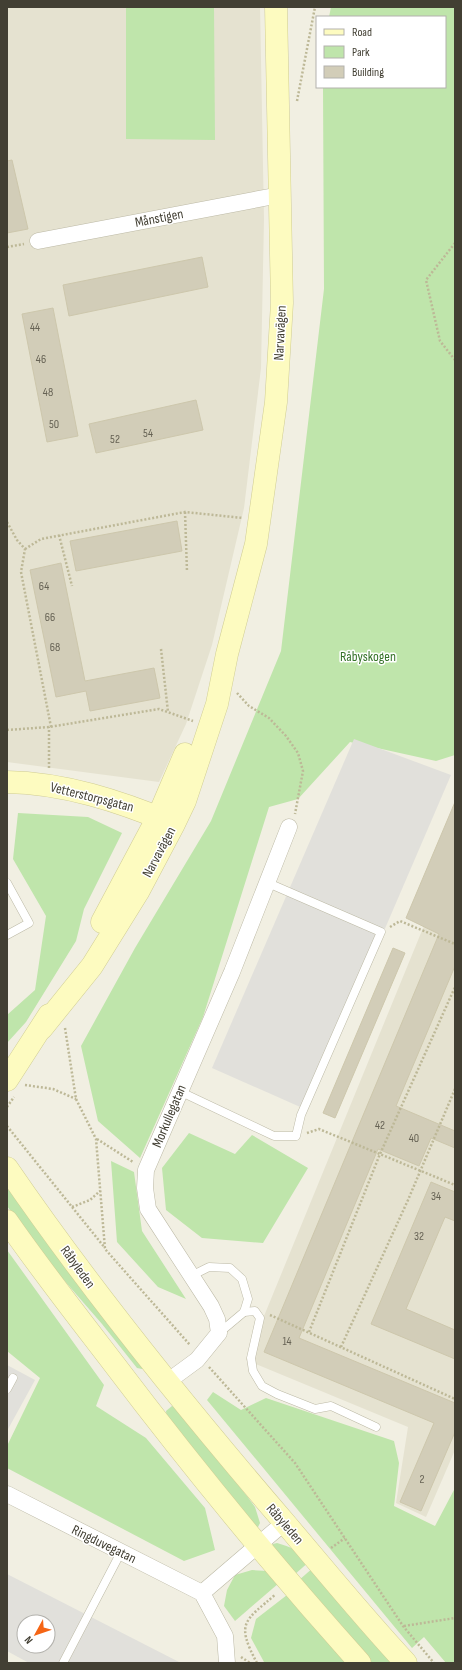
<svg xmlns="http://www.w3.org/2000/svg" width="462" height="1670" font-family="'Sofia Sans Condensed',sans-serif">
<rect width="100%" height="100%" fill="#f1efe2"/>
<g fill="#e5e2d0">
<polygon points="7,7 260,7 264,219 261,368 244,508 212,645 186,724 159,782 7,762"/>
<polygon points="455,850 455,1450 426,1517 396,1503 408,1427 246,1360"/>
</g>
<g fill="#bfe5ab">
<polygon points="126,7 214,7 215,140 126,139"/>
<polygon points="331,7 455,7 455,755 436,761 350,742 298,799 269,807 203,1017 140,1158 98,1121 81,1046 135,948 211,821 281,651 324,289 323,87 445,87 445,17 329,17"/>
<polygon points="18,813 88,817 122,833 84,909 76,941 26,1022 7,1043 7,1015 35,990 46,916 13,859"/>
<polygon points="189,1133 235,1154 252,1135 308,1168 263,1243 202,1238 166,1210 162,1168"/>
<polygon points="111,1161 134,1172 142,1231 186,1299 158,1287 117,1242"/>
<polygon points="7,1179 144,1364 142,1369 137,1368 102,1324 50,1264 7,1206"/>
<polygon points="7,1250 104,1385 96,1406 146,1438 205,1508 215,1550 184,1561 7,1468 7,1446 40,1378 7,1351"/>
<polygon points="213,1392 241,1410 266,1398 394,1441 399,1463 394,1506 435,1526 455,1488 455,1663 446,1663 424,1637 412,1648 207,1400"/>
<polygon points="172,1406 178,1410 247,1496 255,1507 260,1523 258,1527 253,1526 167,1419 166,1411"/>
<path d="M277,1543C290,1547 301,1551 310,1561L294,1575L272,1549L273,1544Z"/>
<polygon points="314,1567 398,1663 370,1663 298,1581"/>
<polygon points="252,1570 267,1571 279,1583 235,1621 224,1606 227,1590 235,1575"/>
<polygon points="287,1595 346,1663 264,1662 251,1638 256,1619"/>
</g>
<g fill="#e1e0db" fill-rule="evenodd">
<polygon points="354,739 451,775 307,1110 212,1068"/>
<polygon points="7,1365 35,1380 7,1431"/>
<path d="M7,1574L181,1663H29L7,1651ZM24,1622H48V1646H24Z"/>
</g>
<g fill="#d2cdb8" stroke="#cdc7ac">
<polygon points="12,160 28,229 7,233 7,161"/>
<polygon points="202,257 208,287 69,316 63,285"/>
<polygon points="53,308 78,436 47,442 22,314"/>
<polygon points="196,400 203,430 96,453 89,424"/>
<polygon points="177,521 182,551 76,571 70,541"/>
<polygon points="61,563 85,681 154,668 160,698 90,711 86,691 56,697 30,570"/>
<polygon points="455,802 455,966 396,1106 455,1131 455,1148 431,1138 419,1166 378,1149 299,1338 455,1403 455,1432 421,1511 400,1502 434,1423 264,1352 439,934 406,918"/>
<polygon points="393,948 405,953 335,1118 323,1113"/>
<polygon points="431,1182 455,1192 455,1221 445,1217 406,1309 455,1330 455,1359 371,1324"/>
</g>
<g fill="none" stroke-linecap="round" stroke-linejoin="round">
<g stroke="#bcb9a5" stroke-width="9">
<g id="lane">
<polyline points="7,883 29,923 7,935"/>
<polyline points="179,1091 274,1136 296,1136 301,1115 381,932 268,883"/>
<polyline points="191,1276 209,1267 230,1268 242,1279 248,1299 244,1312 219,1333"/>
<polyline points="244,1312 255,1311 260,1318 251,1358 253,1371 262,1386 277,1394 315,1409 331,1406 376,1427"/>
<polyline points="7,1389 13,1378"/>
<polyline points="63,1663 121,1552"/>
</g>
</g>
<g stroke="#bcb9a5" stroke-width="17">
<g id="street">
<polyline points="38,241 280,195"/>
<polyline points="167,1382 197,1360 219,1333 217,1319 211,1306 148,1209 145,1188 146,1170 232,972 289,827"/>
<polyline points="7,1494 202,1593 225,1636 227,1663"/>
<polyline points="202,1593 285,1522"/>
</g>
</g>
<g stroke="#d0cd93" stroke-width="23">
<g id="secondary">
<path d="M7,782C64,783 119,801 172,823"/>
<polyline points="102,922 158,817 185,754"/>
<polyline points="42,1028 92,966 138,892 174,824 185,801 217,704 227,654 256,544 276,402 282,303 276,7"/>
<polyline points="7,1080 49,1015"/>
<path d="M7,1168C92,1292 187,1409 285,1523C325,1570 364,1618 406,1663"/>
<path d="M7,1221C41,1270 78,1317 114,1364C192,1467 274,1567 360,1663"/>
</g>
</g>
<g stroke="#bdb897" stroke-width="2.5" stroke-dasharray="2 2" stroke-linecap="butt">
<polyline points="297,101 315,7"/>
<polyline points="455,243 426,280 440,341 455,360"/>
<polyline points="7,247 24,244"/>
<polyline points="185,512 187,572"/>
<polyline points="7,522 17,540 25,549 21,572 51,727"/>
<polyline points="59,535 72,586"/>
<polyline points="25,549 41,539 185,512 243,518"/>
<polyline points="161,649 168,712"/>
<polyline points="237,693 249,706 269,718 286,736 298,753 303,771 295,814"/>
<polyline points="7,730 49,727 159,709 193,721"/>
<polyline points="49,768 49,727"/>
<polyline points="390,927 400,921 455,944"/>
<polyline points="65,1028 76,1099 96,1139 105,1249 190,1345"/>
<polyline points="25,1085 53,1089 76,1099"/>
<polyline points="7,1107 14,1097"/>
<polyline points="7,1126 105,1248"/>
<polyline points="307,1133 319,1129 455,1185"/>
<polyline points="97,1139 133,1162"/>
<polyline points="72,1207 90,1200 100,1191"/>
<polyline points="270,1315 455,1399"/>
<polyline points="309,1332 380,1154 455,987"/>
<polyline points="341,1347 408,1200 455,1089"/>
<polyline points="209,1367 295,1463 403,1626 434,1663"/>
<polyline points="331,1548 345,1538"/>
<polyline points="404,1626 455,1618"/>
<polyline points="241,1657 250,1663"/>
<path d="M257,1663C235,1622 245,1621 276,1594"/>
</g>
<use href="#lane" stroke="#fff" stroke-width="8"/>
<use href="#street" stroke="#fff" stroke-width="16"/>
<use href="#secondary" stroke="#fdfbc0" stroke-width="22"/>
</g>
<g text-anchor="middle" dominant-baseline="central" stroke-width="3" stroke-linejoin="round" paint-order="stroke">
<g font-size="12" fill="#666254">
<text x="35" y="327">44</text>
<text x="41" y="359">46</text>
<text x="48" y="392">48</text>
<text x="54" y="424">50</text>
<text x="148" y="433">54</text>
<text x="115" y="439">52</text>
<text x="44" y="586">64</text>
<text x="50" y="617">66</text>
<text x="55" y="647">68</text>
<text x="380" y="1125">42</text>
<text x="414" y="1138">40</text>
<text x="436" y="1196">34</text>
<text x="419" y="1236">32</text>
<text x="287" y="1341">14</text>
<text x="422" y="1479">2</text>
</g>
<g font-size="14" fill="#423f33" stroke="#fff">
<text transform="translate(159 218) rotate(-11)">Månstigen</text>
<text transform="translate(280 333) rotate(-87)">Narvavägen</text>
<text transform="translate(92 797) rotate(14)">Vetterstorpsgatan</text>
<text transform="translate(159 852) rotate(-62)">Narvavägen</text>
<text transform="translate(169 1116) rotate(-67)">Morkullegatan</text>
<text transform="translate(78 1267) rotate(54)">Råbyleden</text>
<text transform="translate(285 1524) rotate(49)">Råbyleden</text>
<text transform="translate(104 1544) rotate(26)">Ringduvegatan</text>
</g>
<g font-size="14" fill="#357228" stroke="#fff">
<text x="368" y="656">Råbyskogen</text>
</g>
</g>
<rect width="462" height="1670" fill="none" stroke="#423f33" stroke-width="16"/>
<rect x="316" y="16" width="130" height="72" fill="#ffffff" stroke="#b3b2ad"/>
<rect x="324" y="29" width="20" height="6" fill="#fdfbc0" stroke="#b3b2ad"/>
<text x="352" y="36" font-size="12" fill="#423f33">Road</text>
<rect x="324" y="46" width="20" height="12" fill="#bfe5ab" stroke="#b3b2ad"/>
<text x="352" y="56" font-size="12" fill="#423f33">Park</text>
<rect x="324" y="66" width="20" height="12" fill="#d2cdb8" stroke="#b3b2ad"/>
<text x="352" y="76" font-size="12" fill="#423f33">Building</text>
<g transform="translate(36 1634) rotate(230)"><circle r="19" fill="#ffffff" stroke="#b3b2ad"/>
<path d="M0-3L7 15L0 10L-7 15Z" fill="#f56515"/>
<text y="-6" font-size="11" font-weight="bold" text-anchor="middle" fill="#423f33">N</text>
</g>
</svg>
